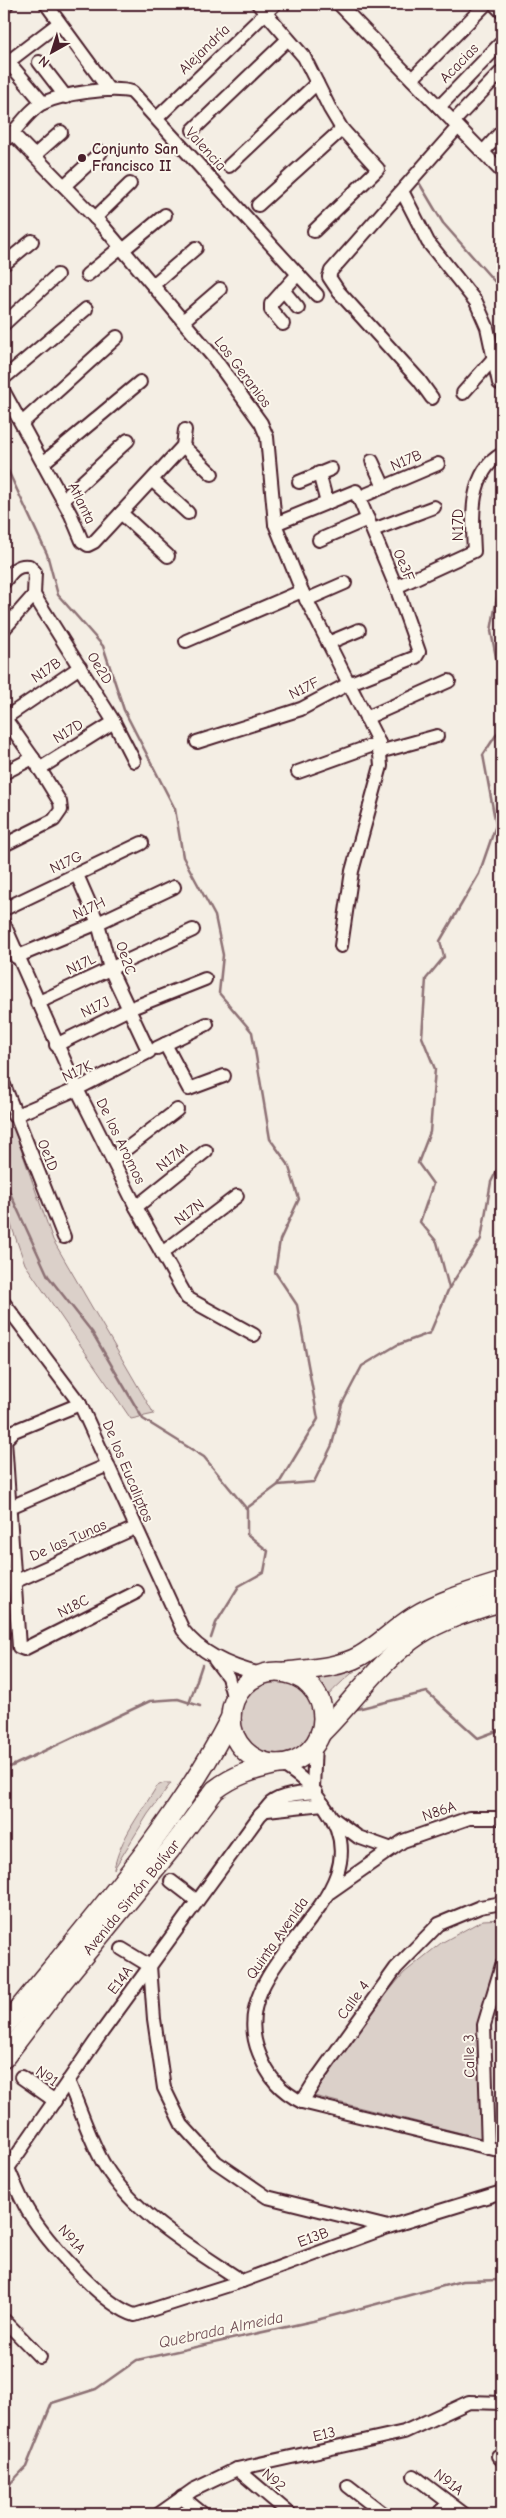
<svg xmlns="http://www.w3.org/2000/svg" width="506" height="2518" font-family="'Comic Neue',sans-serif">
<rect width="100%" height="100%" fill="#f4eee4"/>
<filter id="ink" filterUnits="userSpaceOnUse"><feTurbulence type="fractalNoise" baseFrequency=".02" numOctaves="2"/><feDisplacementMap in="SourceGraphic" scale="10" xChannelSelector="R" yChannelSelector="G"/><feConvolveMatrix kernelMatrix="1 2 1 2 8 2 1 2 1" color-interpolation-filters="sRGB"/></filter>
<g filter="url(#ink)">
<g fill="#dbd0c9" stroke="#92787a">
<polygon points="4,1101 53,1240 154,1414 131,1419 25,1264 4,1205"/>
<path d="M502,1587V1592C440,1621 372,1646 325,1699L318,1675Z"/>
<circle cx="276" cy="1717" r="41"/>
<path d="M164,1783H171L148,1814L114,1869C120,1838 141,1813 157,1786Z"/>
<polygon points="502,1919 502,1958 496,1970 480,2029 481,2138 314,2096 374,2009 404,1973 441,1943 483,1920"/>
</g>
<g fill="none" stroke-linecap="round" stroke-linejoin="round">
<g stroke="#8d7174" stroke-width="2.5">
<polyline points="418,181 443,223 502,290"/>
<polyline points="4,462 47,554 58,595 103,646 124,710 175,809 183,857 215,916 223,955 219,993 252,1032 270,1139 288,1164 299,1199 280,1240 275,1272 297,1305 318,1419 278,1485"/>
<polyline points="502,569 491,631 502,689"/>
<polyline points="4,1180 48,1276 92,1332 143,1419 204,1457 246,1508"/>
<polyline points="449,1288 437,1242 420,1222 433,1184 418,1163 430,1132 435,1069 422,1037 426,979 444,957 440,941 479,874 496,825 483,755 502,726"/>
<polyline points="211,1638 216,1623 239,1586 264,1572 268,1551 247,1534 247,1508 278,1485 314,1482 332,1445 342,1404 362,1366 397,1345 430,1333 449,1288 481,1239 491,1182 502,1160"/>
<polyline points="189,1704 202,1665"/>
<polyline points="353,1710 427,1692 478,1738 502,1729"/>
<polyline points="4,1763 10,1767 150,1701 178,1699 200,1706"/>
<polyline points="4,1800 6,1840 4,1844"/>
<polyline points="4,2490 26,2467 52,2403 96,2389 137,2360 313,2321 462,2281 502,2280"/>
</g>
<g stroke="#4a1f2b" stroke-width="16">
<g id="minor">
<polyline points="46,4 109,90"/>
<polyline points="258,4 304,57 330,109 342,129 378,169 314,231"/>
<polyline points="339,4 502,172"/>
<polyline points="494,4 502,12"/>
<polyline points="4,7 7,4"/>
<polyline points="4,57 43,103"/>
<polyline points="8,62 59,23"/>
<polyline points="39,62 66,97"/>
<polyline points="412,79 486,4"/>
<polyline points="439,107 502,42"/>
<polyline points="157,118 275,4"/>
<polyline points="453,122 502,71"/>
<polyline points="193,130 288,39"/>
<polyline points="13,134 103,226 214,358 261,423 267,437 275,524 302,591 379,743 381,766 352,871 341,946"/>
<path d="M4,141C17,131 28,110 43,103C62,94 112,86 132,92L317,295"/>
<polyline points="483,152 502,131"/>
<polyline points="35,155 61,132"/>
<polyline points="229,166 317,83"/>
<polyline points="64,186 101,152"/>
<polyline points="402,191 428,242 476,302 487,327 499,383"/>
<polyline points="258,205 342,129"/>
<polyline points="95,218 130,184"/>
<polyline points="123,250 165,215"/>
<polyline points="4,264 32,241"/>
<polyline points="87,275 121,247"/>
<polyline points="153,285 196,248"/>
<polyline points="283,290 298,308"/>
<polyline points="183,321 220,289"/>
<polyline points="4,324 57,275"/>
<polyline points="283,324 271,310 271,304 298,274"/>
<polyline points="4,378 86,309"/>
<polyline points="4,392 71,515 82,541 88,545 94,542 183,446 185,430"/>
<polyline points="463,393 494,358"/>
<polyline points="432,398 419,380 339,292 329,277 331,271 458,127"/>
<polyline points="22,423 117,337"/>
<polyline points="183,446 212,474"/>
<polyline points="372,461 384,487"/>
<polyline points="43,463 140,382"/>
<polyline points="319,473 327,503"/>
<polyline points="153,481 188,513"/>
<polyline points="299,482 331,469"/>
<polyline points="358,498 438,464"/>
<polyline points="63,500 128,440"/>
<polyline points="121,513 168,556"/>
<polyline points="373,530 434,507"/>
<polyline points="319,540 368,519"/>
<path d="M4,582C11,573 16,564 29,566L35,572L34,595L4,629"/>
<path d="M396,587L474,551C472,518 469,472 502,454"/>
<polyline points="34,595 114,722 134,761"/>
<polyline points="306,600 345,583"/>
<polyline points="186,641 302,591"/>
<polyline points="328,643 359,630"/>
<polyline points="4,717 33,758 60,802 61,810 54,820 4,845"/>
<polyline points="5,718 80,667"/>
<polyline points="366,718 449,681"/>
<polyline points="197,742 301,709 348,684 416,657 419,652 396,587 356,491 275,524"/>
<polyline points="379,752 437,736"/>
<polyline points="39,769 114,722"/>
<polyline points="298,772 379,743"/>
<polyline points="4,773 33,758"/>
<polyline points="4,909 142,843"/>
<polyline points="4,924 77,1089 136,1207 187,1298 254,1335"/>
<polyline points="16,957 98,923 174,887"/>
<polyline points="37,1003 193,930"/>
<polyline points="165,1044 189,1089 224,1076"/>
<polyline points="56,1045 129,1009 205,979"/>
<polyline points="157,1048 207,1024"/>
<polyline points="4,1085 64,1237"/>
<polyline points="14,1116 77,1089 149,1052 110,969 98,923 77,875"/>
<polyline points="112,1160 177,1110"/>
<polyline points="136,1207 206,1151"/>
<polyline points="162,1253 237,1196"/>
<path d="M4,1303L80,1404L183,1630C202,1655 231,1667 261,1674"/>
<polyline points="80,1404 14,1431 5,1440 19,1647 24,1649 137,1592"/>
<polyline points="8,1508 108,1465"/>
<polyline points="14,1582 135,1528"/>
<polyline points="215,1660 228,1677 234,1700"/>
<path d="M283,1765C306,1780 309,1785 325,1807C393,1899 220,1958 259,2053C268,2077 280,2091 302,2102L502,2151"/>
<polyline points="313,1788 315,1744"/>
<polyline points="267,1810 323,1804"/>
<polyline points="334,1819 358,1837 389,1848"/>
<polyline points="171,1881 197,1901"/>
<polyline points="330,1892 403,1841 469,1818 502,1818"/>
<polyline points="122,1949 150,1966 154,2019 164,2088 182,2125 216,2162 267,2197 388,2227"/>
<polyline points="21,2077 55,2101"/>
<path d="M68,2081C79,2105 91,2144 105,2166C136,2216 194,2249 242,2281"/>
<polyline points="302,2102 315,2081 396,1968 439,1924 480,1907 502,1903"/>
<polyline points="488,2148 484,2025 502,1965"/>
<path d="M4,2165L8,2168C14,2182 20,2198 28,2211C46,2240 103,2306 135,2315L242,2281L388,2227L502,2192"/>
<path d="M4,2174L102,2032L260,1815C265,1811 267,1807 271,1803C282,1794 303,1793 316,1792"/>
<polyline points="4,2320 40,2357"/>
<polyline points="498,2456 502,2460"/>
<polyline points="237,2469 290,2514"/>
<polyline points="414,2476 464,2514"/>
<polyline points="348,2486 384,2514"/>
<polyline points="182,2497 203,2514"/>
<polyline points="159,2514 193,2490 237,2469 404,2432 469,2402 502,2403"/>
<polyline points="439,2514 449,2503"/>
</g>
</g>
<g stroke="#4a1f2b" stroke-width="22">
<g id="highway">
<path d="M285,1672C310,1669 338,1668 360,1656C379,1645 394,1629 413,1617C439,1601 473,1591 502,1582"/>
<circle cx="277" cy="1718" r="46"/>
<path d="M320,1734C354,1701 380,1660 420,1634C445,1618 475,1610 502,1601"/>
<path d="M4,2027C82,1930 175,1828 231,1717"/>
<path id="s1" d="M4,2058L62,1982L170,1850L215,1790C234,1775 255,1769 278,1764"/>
</g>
</g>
<use href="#minor" stroke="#fbf7ec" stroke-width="12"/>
<use href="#highway" stroke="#fbf7ec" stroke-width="19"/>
</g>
</g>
<circle fill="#4a1f2b" stroke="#fbf7ec" stroke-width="2" cx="82" cy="158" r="5"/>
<g text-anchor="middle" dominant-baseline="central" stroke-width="4" stroke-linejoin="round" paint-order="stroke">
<g font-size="15" fill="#4a1f2b" stroke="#fbf7ec">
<text transform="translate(204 49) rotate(-44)">Alejandría</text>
<text transform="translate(459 63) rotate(-46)">Acacias</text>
<text transform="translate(206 149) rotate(48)">Valencia</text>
<text transform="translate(243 372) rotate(53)">Los Geranios</text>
<text transform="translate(406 460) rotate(-23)">N17B</text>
<text transform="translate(82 503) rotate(64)">Atlanta</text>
<text transform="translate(458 525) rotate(-90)">N17D</text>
<text transform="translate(404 565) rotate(68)">Oe3F</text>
<text transform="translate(100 668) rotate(58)">Oe2D</text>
<text transform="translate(46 670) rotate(-34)">N17B</text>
<text transform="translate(304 688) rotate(-26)">N17F</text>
<text transform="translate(68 731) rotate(-32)">N17D</text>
<text transform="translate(66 862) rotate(-25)">N17G</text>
<text transform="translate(89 908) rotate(-24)">N17H</text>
<text transform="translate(126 958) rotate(71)">Oe2C</text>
<text transform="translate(81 964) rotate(-25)">N17L</text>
<text transform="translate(95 1007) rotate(-26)">N17J</text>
<text transform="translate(77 1071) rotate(-25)">N17K</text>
<text transform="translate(121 1141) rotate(64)">De los Aromos</text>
<text transform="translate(48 1155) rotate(68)">Oe1D</text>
<text transform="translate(172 1157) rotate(-39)">N17M</text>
<text transform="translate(189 1212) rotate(-37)">N17N</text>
<text transform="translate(128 1471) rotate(67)">De los Eucaliptos</text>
<text transform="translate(68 1540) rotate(-24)">De las Tunas</text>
<text transform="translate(73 1606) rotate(-27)">N18C</text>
<text transform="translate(439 1811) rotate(-19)">N86A</text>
<text stroke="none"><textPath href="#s1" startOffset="205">Avenida Simón Bolívar</textPath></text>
<text transform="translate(277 1938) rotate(-55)">Quinta Avenida</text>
<text transform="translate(120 1980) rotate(-53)">E14A</text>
<text transform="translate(353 2000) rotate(-54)">Calle 4</text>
<text transform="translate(469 2056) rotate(-91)">Calle 3</text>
<text transform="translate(47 2076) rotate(35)">N91</text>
<text transform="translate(313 2237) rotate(-20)">E13B</text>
<text transform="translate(72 2239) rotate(49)">N91A</text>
<text transform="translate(324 2434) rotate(-13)">E13</text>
<text transform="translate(274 2480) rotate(41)">N92</text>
<text transform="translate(449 2482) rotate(38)">N91A</text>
</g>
<g font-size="15" font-weight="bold" fill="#4a1f2b" stroke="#fbf7ec" text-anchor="start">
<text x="92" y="149">Conjunto San<tspan x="92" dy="17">Francisco II</tspan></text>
</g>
<g font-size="16" font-style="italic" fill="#714f56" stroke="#fbf7ec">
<text transform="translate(221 2330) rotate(-12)">Quebrada Almeida</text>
</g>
</g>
<rect width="506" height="2518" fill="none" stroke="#fbf7ec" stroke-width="20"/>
<rect x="10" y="10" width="486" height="2498" fill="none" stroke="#4a1f2b" stroke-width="2" filter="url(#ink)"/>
<g transform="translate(52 52) rotate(219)" stroke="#fbf7ec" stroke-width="4" paint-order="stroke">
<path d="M0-4L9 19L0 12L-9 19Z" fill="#4a1f2b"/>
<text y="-8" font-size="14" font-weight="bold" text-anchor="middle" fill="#4a1f2b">N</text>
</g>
</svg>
